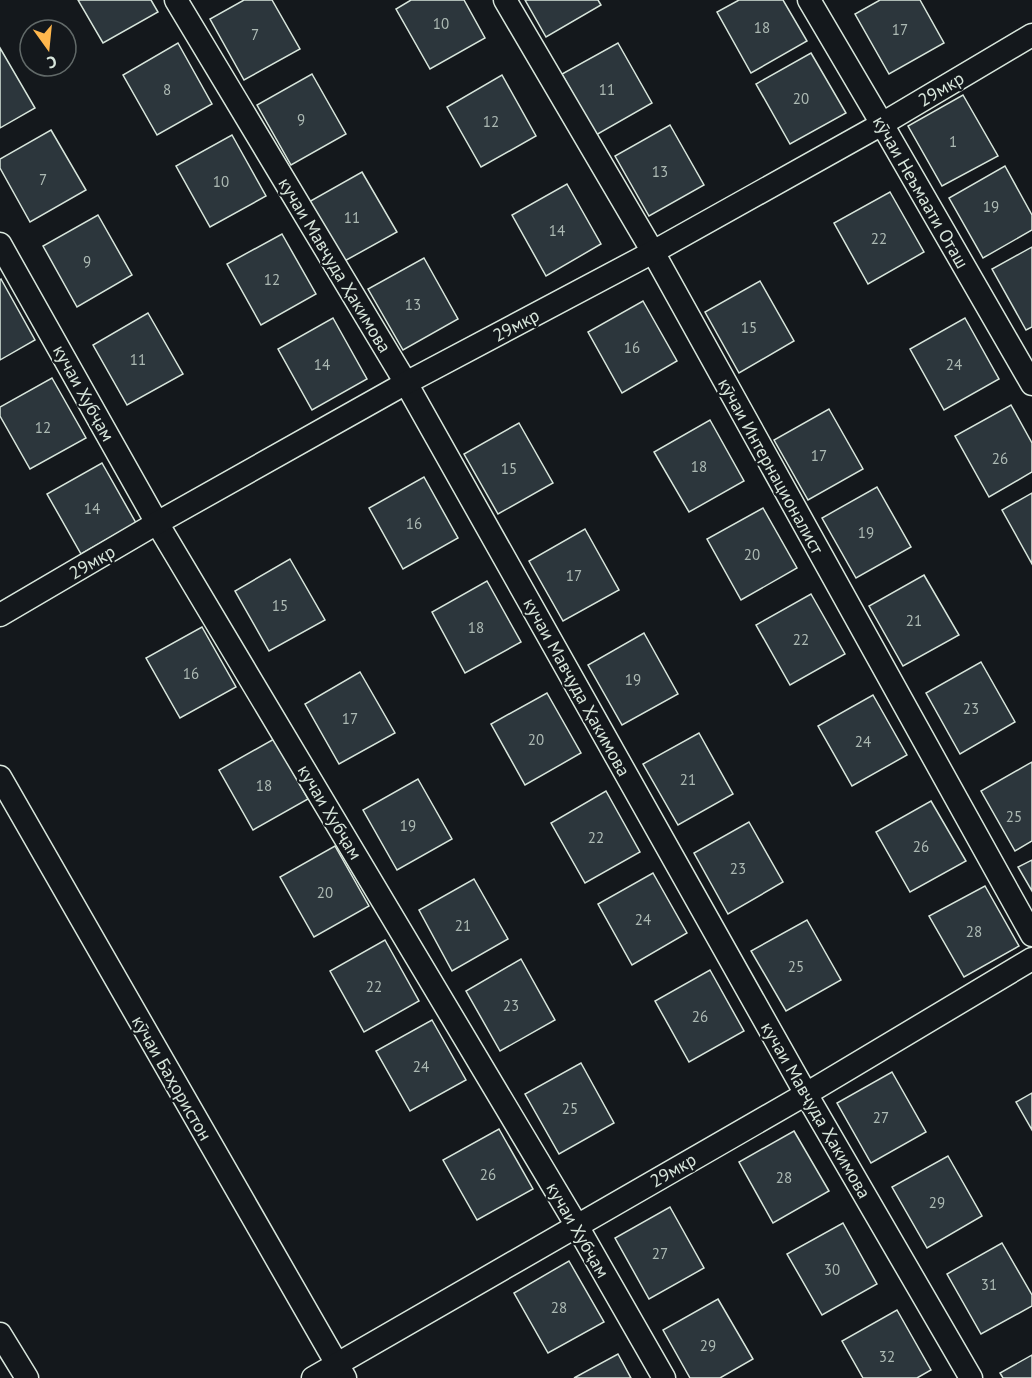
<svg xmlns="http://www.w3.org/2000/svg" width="1032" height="1378" font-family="'PT Sans',sans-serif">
<rect width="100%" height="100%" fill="#14181c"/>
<g fill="#2c363c" stroke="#d8e6dc" stroke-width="1.5">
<polygon points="78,0 151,0 158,12 103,43"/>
<polygon points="244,0 272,0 300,49 244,80 210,19"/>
<polygon points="411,0 464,0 485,38 430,69 396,9"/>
<polygon points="525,0 598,0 601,5 546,37"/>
<polygon points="739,0 783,0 807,41 751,73 717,12"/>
<polygon points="880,0 920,0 944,43 889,74 855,14"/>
<polygon points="178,43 212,104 157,135 123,75"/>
<polygon points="618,43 652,103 596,135 562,74"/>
<polygon points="0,48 35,108 0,128"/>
<polygon points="811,53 846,113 790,144 756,84"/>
<polygon points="312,74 346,134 291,165 257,105"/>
<polygon points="502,75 536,136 481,167 447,107"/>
<polygon points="963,95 998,156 942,186 908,126"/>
<polygon points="670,125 704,185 649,216 615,156"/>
<polygon points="51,130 86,190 30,222 0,168 0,159"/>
<polygon points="232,135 266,196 210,227 176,166"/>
<polygon points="1005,166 1032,215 1032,230 983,258 949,198"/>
<polygon points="362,172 397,232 341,263 307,203"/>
<polygon points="567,184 601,244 546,276 512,215"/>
<polygon points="890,192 924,252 868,284 834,223"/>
<polygon points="98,215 132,275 77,307 43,246"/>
<polygon points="282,234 316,294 261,325 227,264"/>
<polygon points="1032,247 1032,327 1026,330 992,269"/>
<polygon points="424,258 458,319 403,350 368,289"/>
<polygon points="1,279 35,340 0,360 0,280"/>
<polygon points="760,281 794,341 739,373 705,312"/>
<polygon points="643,301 677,361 622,393 588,332"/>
<polygon points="148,313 183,374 127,405 93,345"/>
<polygon points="333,318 367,379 312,410 278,349"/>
<polygon points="965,318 999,379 944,410 910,349"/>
<polygon points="52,378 86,438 30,469 0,416 0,407"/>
<polygon points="1011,405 1032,443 1032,472 989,497 955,436"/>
<polygon points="829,409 863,469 808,500 774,440"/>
<polygon points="710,420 744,481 689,512 654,452"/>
<polygon points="519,423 553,483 498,514 464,454"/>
<polygon points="102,463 136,523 81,554 47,494"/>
<polygon points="424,477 458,538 403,569 369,508"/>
<polygon points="877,487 911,547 856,578 822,518"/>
<polygon points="1032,493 1032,564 1002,510"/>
<polygon points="763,508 797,568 741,600 707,539"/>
<polygon points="585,529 619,590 563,621 529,561"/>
<polygon points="290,559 325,620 269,651 235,591"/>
<polygon points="924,575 959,635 903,666 869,606"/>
<polygon points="487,581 521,642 465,673 432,612"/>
<polygon points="811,594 845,654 790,685 756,625"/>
<polygon points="202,627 236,687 180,718 146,658"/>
<polygon points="644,633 678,694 622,725 588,665"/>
<polygon points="981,662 1015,722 960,754 926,693"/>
<polygon points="360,672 395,733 339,764 305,704"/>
<polygon points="547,693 581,753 525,785 491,724"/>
<polygon points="873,695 907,755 852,786 818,726"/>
<polygon points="699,733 733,794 678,825 643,764"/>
<polygon points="274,739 308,799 253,830 219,770"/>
<polygon points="1032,762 1032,841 1015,851 981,791"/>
<polygon points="418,779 452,839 397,870 363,810"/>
<polygon points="606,791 640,852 585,883 551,823"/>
<polygon points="931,801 966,861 910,892 876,832"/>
<polygon points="749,822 783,882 728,914 694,853"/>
<polygon points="335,846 369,906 314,937 280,877"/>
<polygon points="1032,860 1032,891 1018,867"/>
<polygon points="653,873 687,933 632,965 598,904"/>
<polygon points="474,879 508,939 452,971 419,910"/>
<polygon points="985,886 1019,946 964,977 929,916"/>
<polygon points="807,920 841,980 786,1011 751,951"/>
<polygon points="385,940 419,1001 364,1032 330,971"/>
<polygon points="521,959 555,1020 500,1051 466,991"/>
<polygon points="710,970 744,1031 689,1062 655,1001"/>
<polygon points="432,1020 466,1080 410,1111 376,1051"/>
<polygon points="581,1063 614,1123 559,1154 525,1094"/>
<polygon points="892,1072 926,1132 871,1163 837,1103"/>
<polygon points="1032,1093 1032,1130 1016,1102"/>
<polygon points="499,1129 533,1189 477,1220 443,1160"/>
<polygon points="794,1131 829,1191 773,1223 739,1162"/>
<polygon points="948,1156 982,1216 927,1248 892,1187"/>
<polygon points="670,1207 704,1268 649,1299 615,1238"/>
<polygon points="843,1223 877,1284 822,1315 787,1254"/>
<polygon points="1002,1243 1032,1295 1032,1306 981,1334 947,1274"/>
<polygon points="569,1261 604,1322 548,1353 514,1293"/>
<polygon points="718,1299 753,1359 720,1378 690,1378 663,1330"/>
<polygon points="897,1310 931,1370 917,1378 863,1378 842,1341"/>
<polygon points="618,1354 631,1378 574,1378"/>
<polygon points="1032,1355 1032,1378 1003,1378 1000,1373"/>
</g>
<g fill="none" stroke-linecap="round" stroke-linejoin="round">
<g stroke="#d8e6dc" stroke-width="25">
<g id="street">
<polyline points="176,0 406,383 806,1094 971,1378"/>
<polyline points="505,0 653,252 1032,935"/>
<polyline points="809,0 882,124 1032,384"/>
<polyline points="0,244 157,523 577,1226 664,1378"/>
<polyline points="0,615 157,523 406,383 653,252 882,124 1032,35"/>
<polyline points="0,777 345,1378"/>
<polyline points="0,1334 27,1378"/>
<polyline points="313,1378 806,1094 1032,959"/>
</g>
</g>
<use href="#street" stroke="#14181c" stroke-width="22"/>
</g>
<g text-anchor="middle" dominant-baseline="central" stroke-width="4.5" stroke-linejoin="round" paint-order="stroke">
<g font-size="15" fill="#adbab4">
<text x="441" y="23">10</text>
<text x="762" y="27">18</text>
<text x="900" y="29">17</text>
<text x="255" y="34">7</text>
<text x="167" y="89">8</text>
<text x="607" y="89">11</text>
<text x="801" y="98">20</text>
<text x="301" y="119">9</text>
<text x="491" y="121">12</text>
<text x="953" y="141">1</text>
<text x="660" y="171">13</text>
<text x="43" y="179">7</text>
<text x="221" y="181">10</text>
<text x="991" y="206">19</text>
<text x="352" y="217">11</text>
<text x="557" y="230">14</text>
<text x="879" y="238">22</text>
<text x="87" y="261">9</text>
<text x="272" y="279">12</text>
<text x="413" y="304">13</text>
<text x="749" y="327">15</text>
<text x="632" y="347">16</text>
<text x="138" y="359">11</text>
<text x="322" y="364">14</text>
<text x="954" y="364">24</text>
<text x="43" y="427">12</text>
<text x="819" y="455">17</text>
<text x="1000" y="458">26</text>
<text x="699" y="466">18</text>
<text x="509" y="468">15</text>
<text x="92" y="508">14</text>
<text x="414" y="523">16</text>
<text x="866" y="532">19</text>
<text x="752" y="554">20</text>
<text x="574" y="575">17</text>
<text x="280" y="605">15</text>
<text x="914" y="620">21</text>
<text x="476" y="627">18</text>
<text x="801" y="639">22</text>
<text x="191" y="673">16</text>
<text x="633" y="679">19</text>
<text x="971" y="708">23</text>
<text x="350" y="718">17</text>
<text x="536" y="739">20</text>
<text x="863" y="741">24</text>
<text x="688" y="779">21</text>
<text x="264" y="785">18</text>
<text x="1014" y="816">25</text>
<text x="408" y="825">19</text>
<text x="596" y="837">22</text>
<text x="921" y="846">26</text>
<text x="738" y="868">23</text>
<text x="325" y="892">20</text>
<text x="643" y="919">24</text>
<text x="463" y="925">21</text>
<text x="974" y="931">28</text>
<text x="796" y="966">25</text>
<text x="374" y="986">22</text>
<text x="511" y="1005">23</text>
<text x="700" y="1016">26</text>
<text x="421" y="1066">24</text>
<text x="570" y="1108">25</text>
<text x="881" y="1117">27</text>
<text x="488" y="1174">26</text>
<text x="784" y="1177">28</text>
<text x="937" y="1202">29</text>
<text x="660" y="1253">27</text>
<text x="832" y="1269">30</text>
<text x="989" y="1284">31</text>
<text x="559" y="1307">28</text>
<text x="708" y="1345">29</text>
<text x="887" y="1356">32</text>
</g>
<g font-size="18" fill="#d8e6dc" stroke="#14181c">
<text transform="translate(941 89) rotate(-31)">29мкр</text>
<text transform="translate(921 192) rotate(60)">кӯчаи Неъмаати Оташ</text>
<text transform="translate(335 265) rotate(59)">кучаи Мавҷуда Ҳакимова</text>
<text transform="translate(516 325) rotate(-28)">29мкр</text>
<text transform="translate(84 393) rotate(61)">кучаи Хубҷам</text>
<text transform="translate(771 466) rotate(61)">кӯчаи Интернационалист</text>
<text transform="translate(92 562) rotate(-30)">29мкр</text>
<text transform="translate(577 687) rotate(61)">кучаи Мавҷуда Ҳакимова</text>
<text transform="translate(330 812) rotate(59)">кучаи Хубҷам</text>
<text transform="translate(172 1078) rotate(60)">кӯчаи Баҳористон</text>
<text transform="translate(816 1110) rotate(60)">кучаи Мавҷуда Ҳакимова</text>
<text transform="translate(673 1170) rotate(-30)">29мкр</text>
<text transform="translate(578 1230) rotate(60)">кучаи Хубҷам</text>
</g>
</g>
<g transform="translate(48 48) rotate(165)"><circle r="28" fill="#14181c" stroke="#626a69" stroke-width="1.5"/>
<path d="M0-4.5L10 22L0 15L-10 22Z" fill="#ffb74d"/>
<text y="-9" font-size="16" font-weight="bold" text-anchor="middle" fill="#d8e6dc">С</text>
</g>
</svg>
